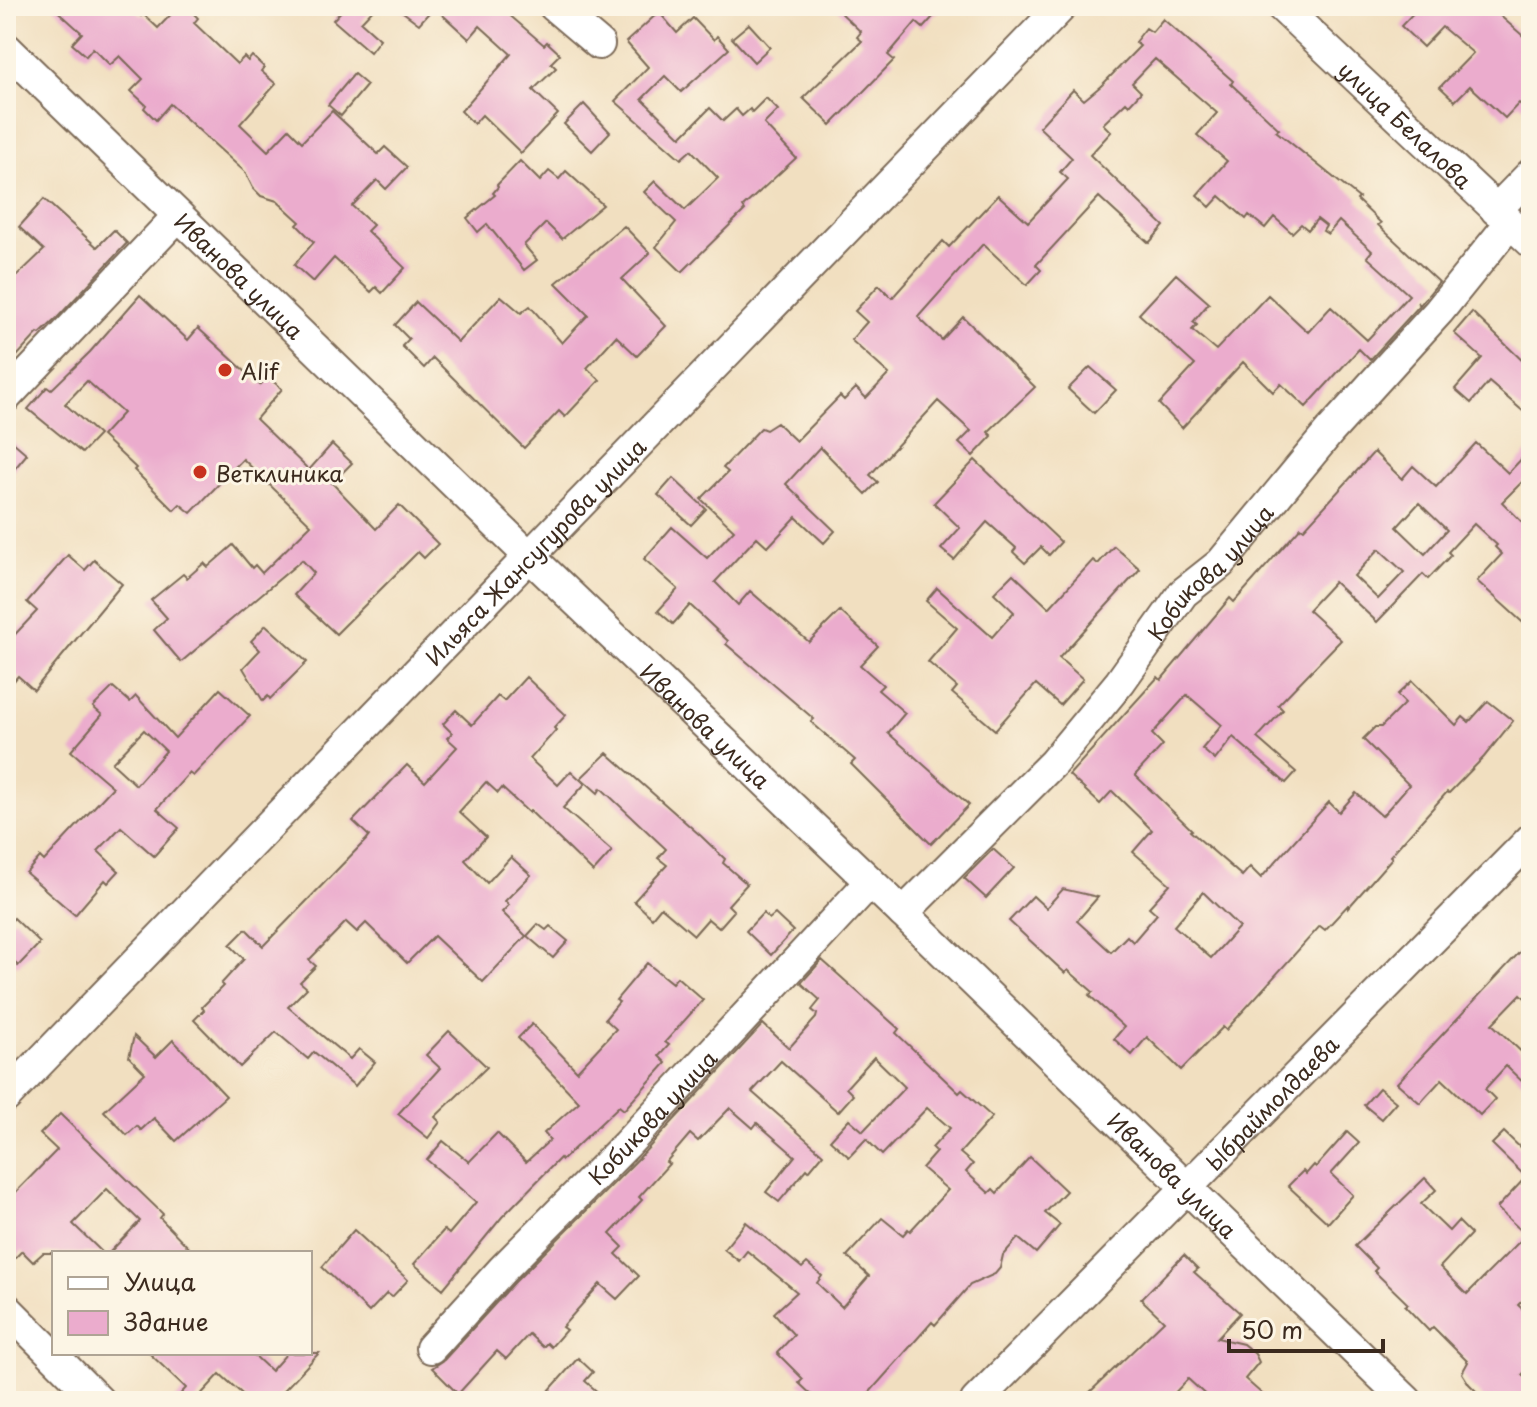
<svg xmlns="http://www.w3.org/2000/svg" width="1537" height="1407" font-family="'Playpen Sans',sans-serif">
<rect width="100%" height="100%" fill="#fcf5e5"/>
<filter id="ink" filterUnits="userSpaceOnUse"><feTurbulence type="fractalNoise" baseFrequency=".0125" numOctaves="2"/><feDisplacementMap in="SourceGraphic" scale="16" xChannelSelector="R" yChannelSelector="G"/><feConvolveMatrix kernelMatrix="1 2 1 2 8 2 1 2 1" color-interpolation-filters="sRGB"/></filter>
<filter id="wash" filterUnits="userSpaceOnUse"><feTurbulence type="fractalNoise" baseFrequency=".006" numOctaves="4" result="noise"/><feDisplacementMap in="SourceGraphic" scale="32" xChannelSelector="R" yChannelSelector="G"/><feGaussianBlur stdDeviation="1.8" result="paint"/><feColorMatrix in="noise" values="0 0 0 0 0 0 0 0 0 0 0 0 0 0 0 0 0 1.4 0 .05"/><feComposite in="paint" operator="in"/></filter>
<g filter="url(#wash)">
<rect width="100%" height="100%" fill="#f1dfc0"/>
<g id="blocks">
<g fill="#ebaccd" fill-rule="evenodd">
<polygon points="52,6 129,6 141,16 143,14 158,28 179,6 186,6 198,18 194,23 237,64 244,57 248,61 252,56 264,67 261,71 276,84 240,124 268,151 289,129 302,142 332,111 378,154 385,147 407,167 386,189 377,180 352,206 373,225 367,231 405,268 382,293 376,287 371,292 334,258 313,282 294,265 314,242 297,225 300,222 277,201 261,196 253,188 245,172 170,104 156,120 144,108 146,105 131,91 143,79 120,56 110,65 93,48 86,56 72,44 82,33"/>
<polygon points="346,6 376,6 361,22 380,39 370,52 333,20"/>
<polygon points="395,6 499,6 544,45 547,42 560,54 551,63 556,68 533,90 558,114 521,153 482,115 474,124 461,111 511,54 480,26 469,39 434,7 419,24"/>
<polygon points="834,6 943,6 923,28 916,22 888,55 894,60 831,125 803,98 862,41 857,37 861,32"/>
<polygon points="1420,6 1489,6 1530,42 1523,50 1531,57 1531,99 1524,107 1519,103 1505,118 1470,86 1455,101 1440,87 1473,53 1442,27 1423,47 1401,26"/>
<polygon points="659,12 677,33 693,18 714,40 717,36 729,49 681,92 665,76 642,99 681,137 710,108 723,121 736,109 742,116 750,109 752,112 766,98 778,110 764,124 796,158 743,207 745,210 682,272 656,247 676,222 644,192 655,181 685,210 718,178 691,150 681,159 615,101 648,67 626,42"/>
<polygon points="1163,19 1233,81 1231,84 1279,129 1276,131 1359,198 1357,200 1381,223 1378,225 1439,282 1420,305 1417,302 1420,305 1370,360 1359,349 1306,407 1281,384 1273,392 1243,362 1182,428 1159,404 1195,365 1139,314 1176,274 1209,303 1193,322 1197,325 1192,330 1216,350 1268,295 1308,332 1331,307 1367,340 1409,295 1367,257 1372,251 1339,221 1328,234 1323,231 1326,226 1317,219 1308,230 1301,224 1292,233 1274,217 1265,228 1249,215 1246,219 1220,196 1210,207 1197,195 1227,161 1197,135 1217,113 1155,59 1132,83 1141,92 1129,105 1126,102 1103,124 1111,132 1090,155 1164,226 1149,243 1099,197 1036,265 1041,270 1027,285 983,244 918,317 942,340 963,317 1035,387 988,432 992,436 973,456 959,443 971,431 938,401 870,475 878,482 866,494 820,447 786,484 835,531 824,543 796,517 768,547 757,537 715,582 738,605 750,591 809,642 840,611 878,646 860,665 883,685 878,690 905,713 888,733 969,805 931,844 851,764 855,760 811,722 814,719 726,644 728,641 690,605 673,624 658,611 678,589 644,559 672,527 707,558 734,530 701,499 728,472 723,468 761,428 766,430 777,423 796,441 840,396 844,400 856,388 866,398 889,374 851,340 867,322 855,311 879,285 892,298 943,241 949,247 998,195 1028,222 1068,179 1060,172 1072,158 1039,127 1073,90 1084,100 1102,85 1140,46 1135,42 1146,28 1152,32"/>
<polygon points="749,24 770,47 754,62 732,38"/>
<polygon points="354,74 367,85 341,116 328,105"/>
<polygon points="584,104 610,132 592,151 564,124"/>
<polygon points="520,161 540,181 549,171 559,179 566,171 603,205 562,239 546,223 524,245 537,260 524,270 487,224 478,232 467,218 495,195 493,193 498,187 497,185"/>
<polygon points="44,199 97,247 114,230 127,243 57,318 40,334 38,333 6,368 6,330 13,322 6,315 6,266 17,276 44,250 19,227"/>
<polygon points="624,226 650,253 622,279 666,326 637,356 616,336 587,368 600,380 565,417 559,411 524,448 433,358 424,368 402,346 409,339 395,325 416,302 458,342 501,296 521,313 530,306 562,343 588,315 556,283"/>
<polygon points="140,295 188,340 198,328 260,385 268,377 282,389 256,419 309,470 332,444 352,463 332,483 376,529 399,505 438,544 424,558 418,552 336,634 294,595 314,573 302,560 181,662 154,630 167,618 151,600 183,574 187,578 204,563 208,567 233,545 252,568 255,565 262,573 311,525 243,459 191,513 180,504 174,510 134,470 136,468 102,436 123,413 87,381 65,404 99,435 82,453 28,409 47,387 51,390 90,352"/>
<polygon points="1472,312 1531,369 1531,418 1489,382 1471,403 1455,389 1482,358 1454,333"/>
<polygon points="1090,367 1116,390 1094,413 1068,389"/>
<polygon points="6,436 27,454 6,479"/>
<path d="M1476,443L1508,473L1531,449V473L1502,502L1531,531V630L1477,581L1502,554L1495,547L1497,545L1474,524L1448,552L1451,555L1428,579L1423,574L1377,622L1334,582L1308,610L1341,640L1278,705L1283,710L1257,738L1296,772L1286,783L1233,737L1215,760L1202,749L1222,725L1187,695L1152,734L1163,745L1135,775L1192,830L1190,831L1242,876L1250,867L1261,878L1329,802L1339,812L1356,793L1382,816L1409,785L1363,739L1375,727H1381L1405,703L1397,695L1412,681L1456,725L1463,717L1469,722L1488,701L1513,721L1484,757L1449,793L1447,792L1390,856L1392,858L1348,908V905L1325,930L1320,926L1226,1030L1223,1027L1181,1070L1147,1037L1132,1055L1114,1039L1124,1027L1089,995L1093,992L1068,970L1065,973L1009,921L1033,896L1046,908L1063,889L1098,897L1077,921L1111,952L1127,936L1133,942L1157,914L1149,907L1170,884L1133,852L1152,830L1112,791L1100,804L1069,775L1158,677L1161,680L1230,598L1234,602L1301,527L1304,529L1374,452L1402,479L1413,466L1436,487ZM1419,503L1447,530L1425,554L1397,527ZM1379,549L1404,572L1378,599L1354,576ZM1203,892L1239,927L1211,958L1174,926Z"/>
<polygon points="975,460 1061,542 1049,555 1041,547 1025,563 1013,552 1016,548 987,522 954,560 941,549 960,528 934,503"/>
<polygon points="673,478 706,509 691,525 658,495"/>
<polygon points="1114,546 1140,569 1059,658 1083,679 1060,705 1036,684 995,730 952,693 957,687 928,662 957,628 926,601 937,588 992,637 1014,612 994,593 1013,574 1049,608 1093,560 1098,564"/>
<polygon points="68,555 85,570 94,560 122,584 34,690 18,676 6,690 6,644 37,611 27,602"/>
<polygon points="266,625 307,662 270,699 268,696 263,701 243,668 260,650 251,641"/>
<polygon points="526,677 566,715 554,728 556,730 530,759 558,785 571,771 585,784 563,808 612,851 593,872 530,811 529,813 502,788 498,793 486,782 459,812 486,837 465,860 487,883 511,857 531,875 505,901 509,905 502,912 526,936 483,982 434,936 407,963 366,923 357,932 346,922 309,960 316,966 300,982 307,988 288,1007 350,1059 359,1049 375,1062 355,1086 314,1052 308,1059 276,1032 240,1067 194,1020 204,1010 202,1007 223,986 221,984 244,959 230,945 246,929 263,946 366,840 369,836 353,821 407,765 425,782 457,747 447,738 452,733 443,724 456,710 472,725 498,696 504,701"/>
<path d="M113,687L130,702L136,696L175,738L220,689L250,716L193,776L189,773L157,809L179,828L154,856L121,827L98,851L119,871L108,883L105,880L75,915L26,873L40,857L44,861L113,787L71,751L102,715L93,707ZM144,730L166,751L136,785L112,763Z"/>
<polygon points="607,753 701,836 725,859 723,863 747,884 728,905 734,911 719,928 708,919 694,935 661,907 652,918 634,901 667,865 658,858 666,849 601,788 598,793 581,778"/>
<polygon points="993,849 1014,868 986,898 964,878"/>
<polygon points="763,913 769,919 775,914 793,931 771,955 746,931"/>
<polygon points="14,918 40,943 18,966 6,954 6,926"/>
<polygon points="538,924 546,930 550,926 568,941 553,958 527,936"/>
<polygon points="1531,940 1531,1004 1521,994 1492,1024 1531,1061 1531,1090 1506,1066 1485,1089 1495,1099 1480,1115 1442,1079 1420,1103 1397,1083"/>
<polygon points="822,960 899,1029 896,1033 959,1093 962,1090 992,1117 960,1153 973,1164 966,1172 989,1193 993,1189 997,1193 1030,1157 1066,1191 1045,1213 1060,1225 1036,1253 1018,1238 1003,1255 1000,1268 995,1274 970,1285 935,1325 932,1322 862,1401 818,1401 799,1383 803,1379 777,1353 794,1335 774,1313 797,1292 747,1251 739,1261 724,1249 746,1222 802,1268 807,1263 822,1276 817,1283 842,1307 869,1276 847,1256 882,1218 903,1235 908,1229 910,1231 948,1190 922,1168 936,1152 932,1148 950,1128 927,1108 882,1155 866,1139 849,1157 830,1140 849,1119 863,1131 905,1087 874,1057 846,1088 853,1095 838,1112 781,1061 752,1092 823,1154 809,1171 807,1169 779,1202 766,1192 795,1156 757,1123 753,1128 730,1108 698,1141 690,1134 666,1162 669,1164 639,1197 642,1200 610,1234 623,1247 616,1254 639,1276 617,1299 600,1284 562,1327 566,1330 551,1347 547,1343 543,1347 529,1334 506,1359 497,1351 458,1394 432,1368 444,1360 515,1282 639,1158 763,1024 789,1048 816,1018 817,1014 812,1010 820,1000 801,983"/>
<polygon points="647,963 672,983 677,977 703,1000 665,1042 669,1045 659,1056 666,1063 624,1110 619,1106 562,1160 560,1158 502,1217 443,1289 414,1264 444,1230 449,1234 476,1202 427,1160 443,1141 469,1162 497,1133 526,1162 550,1140 544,1133 579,1102 518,1038 532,1024 577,1071 616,1029 605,1019 619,1002 616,1000"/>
<polygon points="449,1031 487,1067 435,1117 440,1122 428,1138 398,1114 440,1068 426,1055"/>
<polygon points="134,1036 156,1057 173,1040 226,1096 176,1141 154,1118 141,1130 137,1126 127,1135 104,1111 145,1073 129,1057"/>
<polygon points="1379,1088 1396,1102 1381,1119 1364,1105"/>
<polygon points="60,1114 163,1214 160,1218 194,1253 109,1253 140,1221 107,1189 73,1224 103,1253 43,1253 33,1262 22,1251 15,1258 6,1249 6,1202 57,1150 40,1134"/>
<polygon points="1347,1132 1359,1143 1331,1174 1353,1195 1328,1223 1288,1186 1303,1171 1306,1174 1314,1165 1316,1167"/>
<polygon points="1504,1132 1531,1158 1531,1292 1518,1305 1531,1317 1531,1365 1522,1375 1531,1383 1531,1401 1486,1401 1469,1384 1462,1373 1468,1362 1433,1327 1429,1331 1405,1306 1408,1304 1374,1271 1377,1268 1355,1246 1425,1178 1436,1190 1421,1204 1449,1231 1458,1221 1471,1234 1440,1267 1467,1294 1526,1235 1497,1208 1526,1177 1492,1144"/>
<polygon points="354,1230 408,1280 392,1297 387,1293 369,1312 322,1267"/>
<polygon points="1184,1255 1198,1269 1194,1272 1240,1313 1217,1338 1243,1344 1255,1354 1259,1362 1245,1379 1270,1401 1212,1401 1188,1379 1167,1401 1100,1401 1090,1392 1164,1321 1141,1299"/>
<polygon points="149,1353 252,1353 271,1371 287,1353 319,1353 274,1401 250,1401 220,1374 195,1401 174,1401 186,1388"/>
<polygon points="578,1358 593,1372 585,1381 608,1401 540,1401"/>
</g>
</g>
</g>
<g filter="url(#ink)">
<use href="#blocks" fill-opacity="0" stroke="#7b6957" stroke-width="2"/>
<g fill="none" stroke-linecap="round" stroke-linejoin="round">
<g stroke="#7b6957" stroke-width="34">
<g id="minor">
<polyline points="554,6 599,44"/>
<path id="s1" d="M1281,6L1531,242"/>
<path id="s2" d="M6,48L529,556L903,913L1407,1401"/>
<polyline points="1496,210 1531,174"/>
<polyline points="6,397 178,216"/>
<path id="s3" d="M903,913L1053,763L1120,682L1183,593L1221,563L1330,431L1439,311L1510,223"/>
<path id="s4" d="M6,1097L1062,6"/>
<polyline points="6,1308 99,1401"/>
<path id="s5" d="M431,1348L502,1270L626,1145L870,882"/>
<path id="s6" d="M976,1401L1531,839"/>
</g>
</g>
<use href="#minor" stroke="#fff" stroke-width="30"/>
</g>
</g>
<g fill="#c8321e" stroke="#fcf5e5" stroke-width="3">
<circle cx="225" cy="370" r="8"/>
<circle cx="200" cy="472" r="8"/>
</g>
<g text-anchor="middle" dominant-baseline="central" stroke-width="6" stroke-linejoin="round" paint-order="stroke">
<g font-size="22" fill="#3b2a1e" stroke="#fcf5e5">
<text stroke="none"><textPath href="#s1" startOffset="172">улица Белалова</textPath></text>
<text stroke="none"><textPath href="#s2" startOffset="326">Иванова улица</textPath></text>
<text stroke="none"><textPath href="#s4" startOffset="760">Ильяса Жансугурова улица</textPath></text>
<text stroke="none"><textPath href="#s3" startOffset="460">Кобикова улица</textPath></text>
<text stroke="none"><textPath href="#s2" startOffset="974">Иванова улица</textPath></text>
<text stroke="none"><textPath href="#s6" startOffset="420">Ыбраймолдаева</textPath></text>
<text stroke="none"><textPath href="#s5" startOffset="320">Кобикова улица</textPath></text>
<text stroke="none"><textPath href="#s2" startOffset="1622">Иванова улица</textPath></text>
</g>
<g font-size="22" fill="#3b2a1e" stroke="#fcf5e5" text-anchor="start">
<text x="241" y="370">Alif</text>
<text x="216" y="472">Ветклиника</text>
</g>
</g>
<rect width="1537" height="1407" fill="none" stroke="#fcf5e5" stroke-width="32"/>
<rect x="52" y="1251" width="260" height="104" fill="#fcf5e5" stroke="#afa495" stroke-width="2"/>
<rect x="68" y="1277" width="40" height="12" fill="#ffffff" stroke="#afa495" stroke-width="2"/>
<text x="124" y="1291" font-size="24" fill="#3b2a1e">Улица</text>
<rect x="68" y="1311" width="40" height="24" fill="#ebaccd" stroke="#afa495" stroke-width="2"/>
<text x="124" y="1331" font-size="24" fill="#3b2a1e">Здание</text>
<path d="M1229 1339v12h154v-12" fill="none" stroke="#3b2a1e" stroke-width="4"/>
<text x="1241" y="1339" font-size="24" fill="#3b2a1e" stroke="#fcf5e5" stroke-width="6" paint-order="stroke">50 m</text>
</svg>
